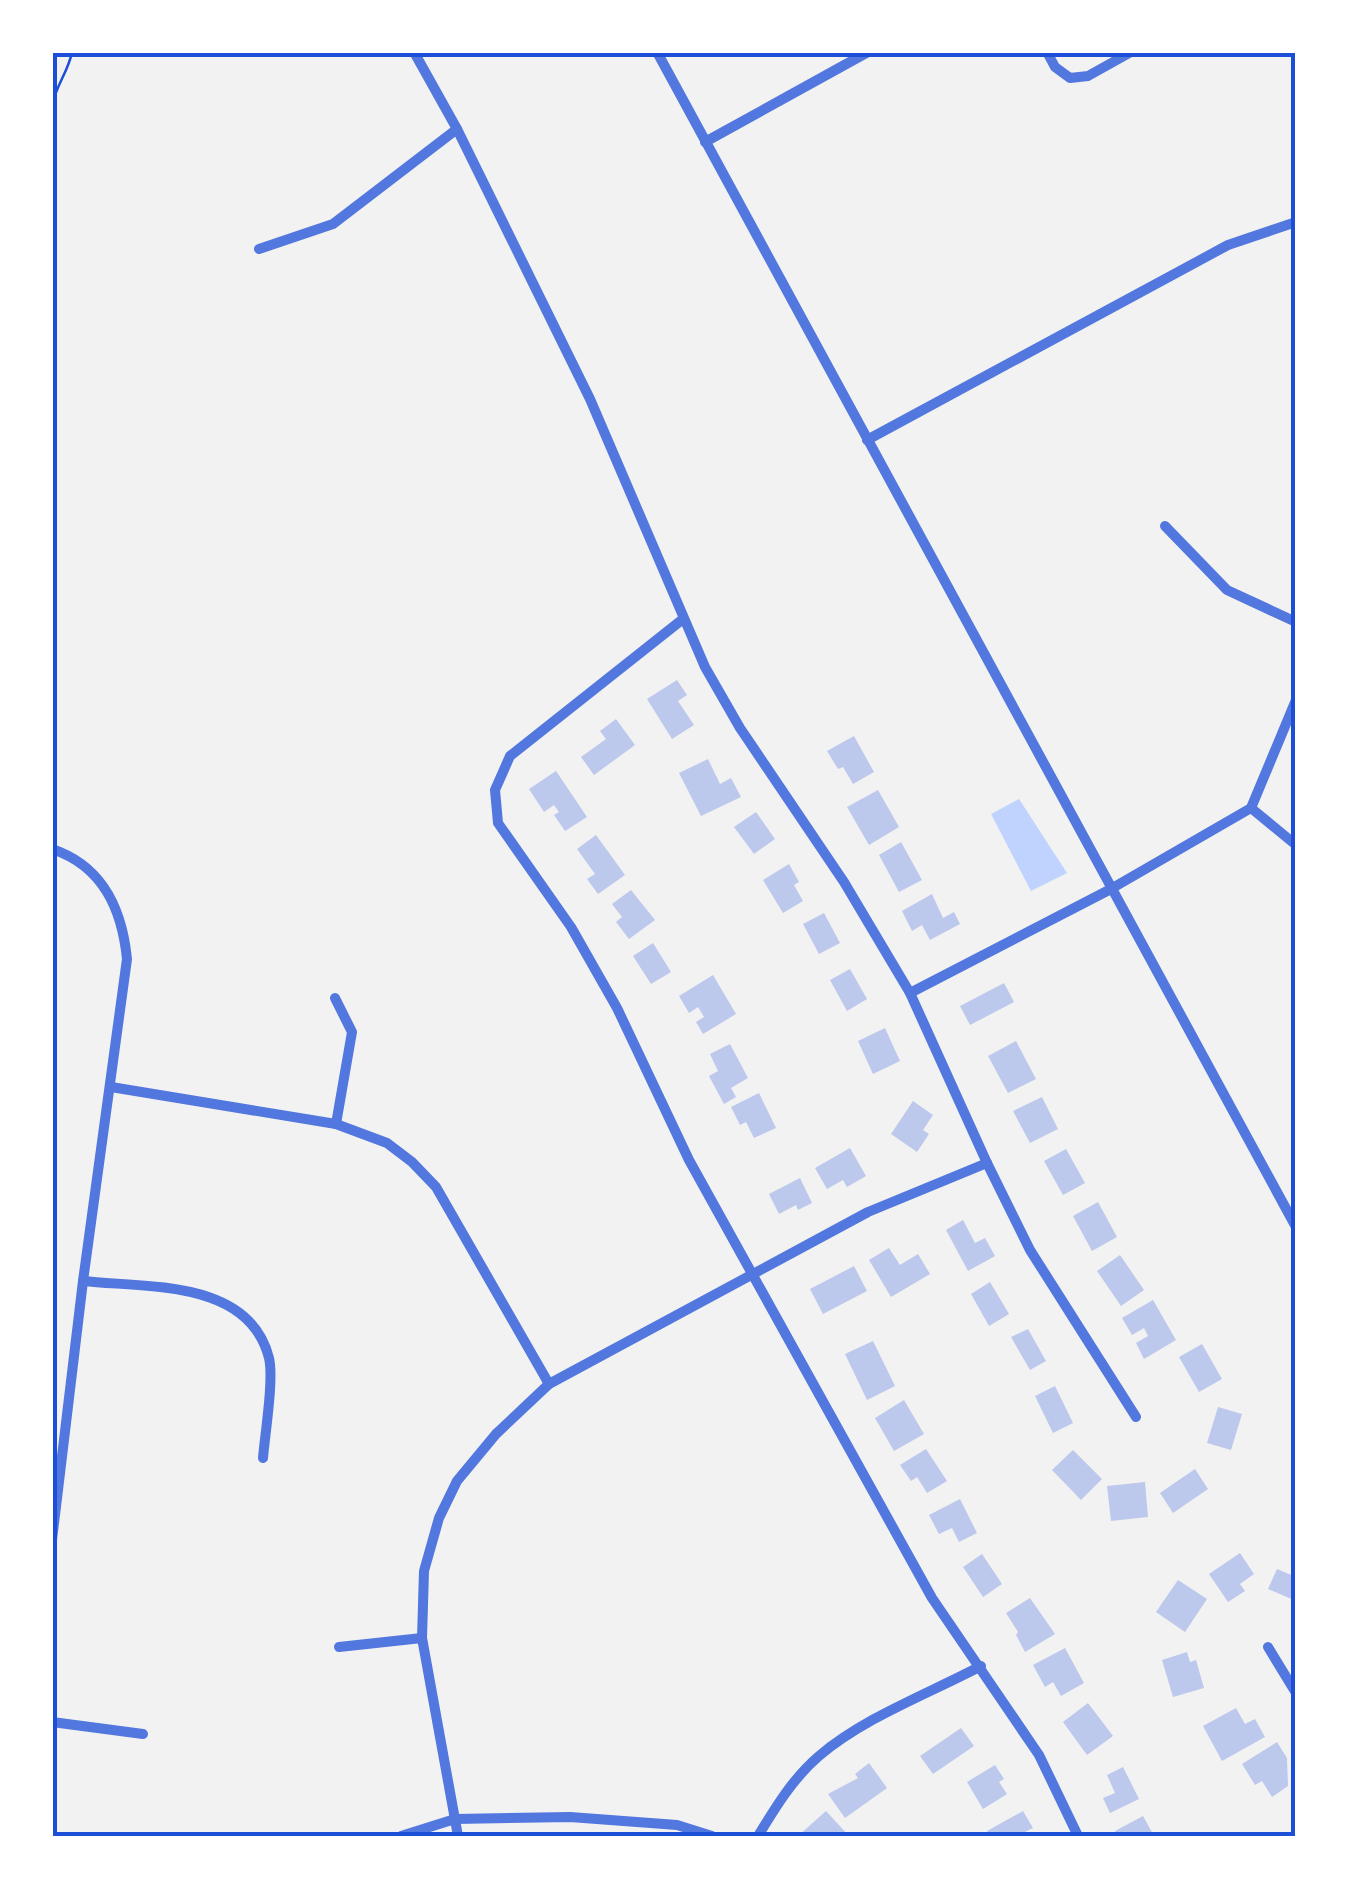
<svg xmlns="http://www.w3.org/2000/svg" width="1348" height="1889" font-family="'Space Grotesk',sans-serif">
<rect width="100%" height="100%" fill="#f2f2f2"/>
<polygon fill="#bfd3fe" points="1019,799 1067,873 1031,891 991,814"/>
<g fill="#bdc9ec">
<polygon points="677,680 687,695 678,701 694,725 672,739 647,699"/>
<polygon points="616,719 635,745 594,775 581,757 606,739 600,731"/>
<polygon points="854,736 874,772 853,784 843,767 838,769 827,751"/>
<polygon points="708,759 720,784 731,778 741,797 701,816 679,773"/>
<polygon points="556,771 587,817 565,831 554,815 559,812 554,805 544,812 529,789"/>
<polygon points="878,790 899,827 869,845 847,807"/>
<polygon points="756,812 775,839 754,854 734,827"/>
<polygon points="596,835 625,875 598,894 587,879 595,874 577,849"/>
<polygon points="901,842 922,880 899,892 879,855"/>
<polygon points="789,864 799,882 794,885 803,901 783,913 763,880"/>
<polygon points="631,890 655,920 629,939 616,922 622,917 612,904"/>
<polygon points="932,894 943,918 954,912 960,924 930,940 922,925 912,931 902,911"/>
<polygon points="824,913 840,943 819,954 803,924"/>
<polygon points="653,943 671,972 651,984 633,956"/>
<polygon points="850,969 867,999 847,1011 830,980"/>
<polygon points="713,975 736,1014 703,1034 696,1022 704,1017 698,1007 689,1013 679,996"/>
<polygon points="1004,983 1014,1002 970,1025 960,1006"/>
<polygon points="885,1028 900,1061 873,1074 858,1041"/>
<polygon points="1016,1041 1036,1079 1008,1093 988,1056"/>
<polygon points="730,1044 748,1078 731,1088 736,1097 724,1104 709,1076 718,1071 710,1054"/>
<polygon points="759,1093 776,1128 754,1138 746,1122 740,1125 731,1107"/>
<polygon points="1042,1097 1058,1129 1030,1143 1013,1111"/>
<polygon points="913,1101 933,1115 923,1130 929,1134 917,1152 891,1134"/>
<polygon points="850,1148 866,1176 847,1187 843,1180 827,1189 815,1168"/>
<polygon points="1066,1149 1085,1183 1063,1195 1044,1161"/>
<polygon points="800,1178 812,1203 798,1210 796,1205 779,1214 769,1194"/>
<polygon points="1098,1202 1117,1237 1092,1251 1073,1216"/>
<polygon points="963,1220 975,1243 985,1238 995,1256 968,1271 946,1230"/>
<polygon points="889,1248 900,1265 918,1254 930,1274 891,1297 869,1260"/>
<polygon points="1120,1255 1144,1290 1121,1306 1097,1271"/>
<polygon points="854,1266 867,1291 823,1314 810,1289"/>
<polygon points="990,1282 1009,1314 989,1326 971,1294"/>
<polygon points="1153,1300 1176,1340 1144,1359 1136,1343 1148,1336 1144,1328 1132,1335 1122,1318"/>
<polygon points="1028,1329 1046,1361 1030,1370 1011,1337"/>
<polygon points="873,1341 895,1386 867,1400 845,1354"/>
<polygon points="1202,1344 1222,1379 1199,1392 1179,1357"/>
<polygon points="1055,1386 1073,1423 1053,1433 1035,1396"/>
<polygon points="904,1400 924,1434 894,1451 875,1418"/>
<polygon points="1218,1407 1242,1414 1231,1450 1207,1443"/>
<polygon points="926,1449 947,1481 927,1493 917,1477 911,1481 900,1465"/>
<polygon points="1073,1450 1102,1479 1081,1500 1052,1470"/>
<polygon points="1195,1469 1208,1489 1173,1513 1160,1493"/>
<polygon points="1145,1482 1148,1517 1111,1521 1107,1486"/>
<polygon points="960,1499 977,1533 959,1542 952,1528 939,1534 929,1515"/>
<polygon points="1240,1553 1254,1574 1240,1584 1245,1591 1228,1602 1209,1574"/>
<polygon points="982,1554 1002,1584 983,1597 963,1567"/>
<polygon points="1277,1569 1296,1577 1296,1601 1268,1589"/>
<polygon points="1178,1580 1207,1599 1185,1632 1156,1612"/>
<polygon points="1030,1598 1055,1634 1025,1652 1016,1635 1018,1632 1006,1613"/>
<polygon points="1065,1648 1084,1683 1061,1696 1053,1682 1045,1687 1033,1665"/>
<polygon points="1187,1652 1190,1662 1196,1660 1204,1688 1173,1697 1162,1660"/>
<polygon points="1088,1703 1113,1736 1087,1755 1063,1722"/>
<polygon points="1236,1708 1245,1724 1255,1719 1265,1737 1222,1761 1203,1726"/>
<polygon points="961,1728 974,1746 933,1774 920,1756"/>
<polygon points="1277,1742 1287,1758 1288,1786 1272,1797 1262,1781 1255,1785 1242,1764"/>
<polygon points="869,1763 887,1788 845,1818 828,1794 858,1778 855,1774"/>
<polygon points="995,1765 1004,1779 999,1782 1007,1794 983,1809 967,1782"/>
<polygon points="1123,1767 1139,1799 1110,1813 1103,1798 1115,1793 1107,1775"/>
<polygon points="826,1811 849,1836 798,1836"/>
<polygon points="1023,1811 1033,1828 1017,1836 990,1836 987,1831"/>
<polygon points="1143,1816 1154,1836 1118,1836 1115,1831"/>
</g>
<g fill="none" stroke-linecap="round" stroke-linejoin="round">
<path stroke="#1d4ed8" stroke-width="2.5" d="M52,107C55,86 68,73 72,52"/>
<g stroke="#5277de" stroke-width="10">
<polyline points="414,52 457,129 590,399 705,667 740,728 844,882 910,993 987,1163 1030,1250 1136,1417"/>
<polyline points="657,52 1296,1227"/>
<polyline points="1047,52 1055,67 1070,78 1088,76 1131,52"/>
<polyline points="705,142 868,52"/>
<polyline points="259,249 333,224 457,129"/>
<polyline points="867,440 1228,245 1296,222"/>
<polyline points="1165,526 1227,590 1296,622"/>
<polyline points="683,619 510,756 495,790 498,823 571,927 617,1008 689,1160 932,1598 1039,1755 1078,1836"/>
<polyline points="1251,808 1296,700"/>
<polyline points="1251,808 1296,845"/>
<path d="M52,849C103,866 122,909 127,959L83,1281L52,1540"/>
<polyline points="910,993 1109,890 1251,808"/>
<polyline points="335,998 352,1032 336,1124"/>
<polyline points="111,1087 336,1124 387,1143 412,1162 436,1187 549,1384"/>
<path d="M83,1281C147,1288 249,1279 269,1358C274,1379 265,1434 263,1458"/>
<polyline points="339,1647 422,1638"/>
<polyline points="1268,1647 1296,1693"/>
<polyline points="52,1722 143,1734"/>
<polyline points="401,1836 455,1819 570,1817 677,1825 712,1836"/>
<polyline points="458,1836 422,1638 424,1571 439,1518 457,1481 496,1434 549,1384 868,1212 987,1163"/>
<path d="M758,1836C775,1808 793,1778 819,1756C865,1717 928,1694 981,1666"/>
</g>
</g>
<rect width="1348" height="1889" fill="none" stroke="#ffffff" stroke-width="110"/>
<rect x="55" y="55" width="1238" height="1779" fill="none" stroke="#1d4ed8" stroke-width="4"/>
</svg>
